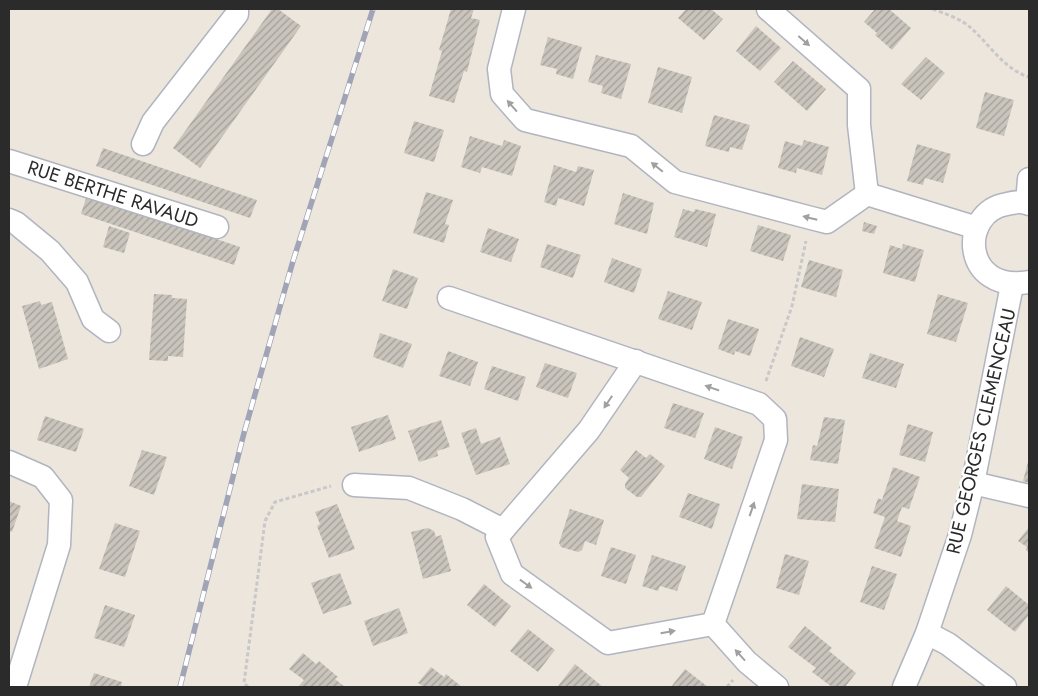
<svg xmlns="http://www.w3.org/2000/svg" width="1038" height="696" font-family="Jost,sans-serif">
<defs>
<pattern id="building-hatch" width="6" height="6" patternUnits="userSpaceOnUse" patternTransform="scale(1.25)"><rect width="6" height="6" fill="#c9c4bc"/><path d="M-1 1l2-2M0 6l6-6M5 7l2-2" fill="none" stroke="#a39f99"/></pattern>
</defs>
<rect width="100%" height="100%" fill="#ede6dd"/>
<g fill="url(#building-hatch)">
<polygon points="272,9 278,9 301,26 200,168 173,148"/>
<polygon points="451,9 474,9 471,18 480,20 467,72 464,71 454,103 429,96 442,51 439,50"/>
<polygon points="686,9 711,9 723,19 704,40 678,18"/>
<polygon points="875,9 889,9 911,28 892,50 875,35 877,33 864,22"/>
<polygon points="756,26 781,48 760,71 736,51"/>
<polygon points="548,37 582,47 573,79 556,74 557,69 540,65"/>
<polygon points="596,55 631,64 621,99 601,93 603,86 588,82"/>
<polygon points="926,57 945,73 921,100 901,84"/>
<polygon points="793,61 826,89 807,111 774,82"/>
<polygon points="658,67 692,77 682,113 648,103"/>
<polygon points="985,92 1014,100 1004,136 976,128"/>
<polygon points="714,115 750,125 742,150 730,147 729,152 705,146"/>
<polygon points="414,121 444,130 434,162 404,153"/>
<polygon points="470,136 502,146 504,140 521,146 512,176 482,167 480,173 461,167"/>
<polygon points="804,140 829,147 822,175 797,168 796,173 778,168 785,141 802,146"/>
<polygon points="917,144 951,154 943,183 925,178 923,185 907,181"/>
<polygon points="103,148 257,200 250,218 96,166"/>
<polygon points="554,165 576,172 578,166 594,170 584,206 558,198 556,206 544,202"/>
<polygon points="426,192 453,200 445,224 449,225 444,243 413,233"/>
<polygon points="623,193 654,203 647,234 614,224"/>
<polygon points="87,195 240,247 234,265 81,214"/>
<polygon points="683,209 694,212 695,209 716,214 707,247 674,237"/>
<polygon points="864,222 877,226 874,234 862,231"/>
<polygon points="758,225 791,235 783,261 750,251"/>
<polygon points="109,226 130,233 124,253 103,247"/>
<polygon points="488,228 519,239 511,262 480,252"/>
<polygon points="547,244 581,255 573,278 540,267"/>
<polygon points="903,244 924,250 915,282 883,273 890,245 902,249"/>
<polygon points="612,258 642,269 634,293 604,282"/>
<polygon points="809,260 843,270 836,297 801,287"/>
<polygon points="393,269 418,278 407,309 382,301"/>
<polygon points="668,291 702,302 692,330 658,319"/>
<polygon points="154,294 172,295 172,298 187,299 183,357 168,356 168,361 149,360"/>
<polygon points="938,294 968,303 956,342 927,334"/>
<polygon points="40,301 41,305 52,302 68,359 39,369 22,306"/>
<polygon points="728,319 759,329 750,356 735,351 734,355 718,349"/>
<polygon points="380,333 412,344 403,368 373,357"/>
<polygon points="800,337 834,349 824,377 791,366"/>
<polygon points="448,351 478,362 470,386 439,376"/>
<polygon points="870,353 904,364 896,388 862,378"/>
<polygon points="545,363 577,373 568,398 536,387"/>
<polygon points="492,366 526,377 518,401 484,389"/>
<polygon points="673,403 704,413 695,438 664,428"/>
<polygon points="388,415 396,439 359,452 351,427"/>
<polygon points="45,416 84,429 76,452 37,440"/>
<polygon points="824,417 845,420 838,464 810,460 813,445 817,446"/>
<polygon points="441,420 450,447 437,451 438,456 419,462 408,431"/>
<polygon points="908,424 933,432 925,462 899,455"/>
<polygon points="715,427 743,437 732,469 704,459"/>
<polygon points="476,428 481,444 500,437 510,464 476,475 461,433"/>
<polygon points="142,450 167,457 154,495 129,486"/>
<polygon points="636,450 646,458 650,454 665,466 641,497 637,497 625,488 625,484 629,478 620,470"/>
<polygon points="1029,458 1029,483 1023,481"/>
<polygon points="893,467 920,477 909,509 902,507 897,521 911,526 901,557 874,548 885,517 873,513 878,498 882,500"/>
<polygon points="802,484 839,489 835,522 797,519"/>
<polygon points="688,493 720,504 712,529 679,517"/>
<polygon points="9,501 21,506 12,532 9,531"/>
<polygon points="337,504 355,549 329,558 317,526 320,524 315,512"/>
<polygon points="570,509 604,520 596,545 585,541 582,550 578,552 561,547 559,543"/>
<polygon points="115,523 140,531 125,577 99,569"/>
<polygon points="1029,527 1029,553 1026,550 1027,547 1018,541"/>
<polygon points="428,528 434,531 436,537 441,535 451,571 423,579 411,532"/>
<polygon points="611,547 636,555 626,584 601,576"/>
<polygon points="785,554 809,561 799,595 776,588"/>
<polygon points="652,555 686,566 677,591 660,586 658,591 642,586"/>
<polygon points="872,566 897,574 884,610 860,602"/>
<polygon points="340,573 352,604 323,614 311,583"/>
<polygon points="484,584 511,606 495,627 467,605"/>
<polygon points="1006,586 1029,605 1029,615 1015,632 987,610"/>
<polygon points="105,605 135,615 124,647 94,638"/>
<polygon points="399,608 408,633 373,646 364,621"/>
<polygon points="805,626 832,648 829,651 856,673 845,687 832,687 812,672 816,668 788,647"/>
<polygon points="528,629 555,650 538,672 510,651"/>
<polygon points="303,653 316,664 319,661 338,677 335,679 345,687 298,687 304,680 289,669"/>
<polygon points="575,664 603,687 558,686"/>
<polygon points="431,667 444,677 446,674 462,687 424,687 418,683"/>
<polygon points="685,669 708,687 671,687"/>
<polygon points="94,673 122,682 121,687 89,687"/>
</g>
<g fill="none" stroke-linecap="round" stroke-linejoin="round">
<g stroke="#b1b5bf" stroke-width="25">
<g id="minor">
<polyline points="514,9 499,69 502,94 525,120 631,146 675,182 811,218 827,222 867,194"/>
<polyline points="768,9 859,89 859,125 867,194"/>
<polyline points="143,144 153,122 237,14 237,9"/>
<polyline points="9,161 217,227"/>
<polyline points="867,194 977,228"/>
<polyline points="1027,203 1029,179"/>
<path d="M1029,204C1022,201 1014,202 1007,204C958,212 962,294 1029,282"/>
<polyline points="9,220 16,223 50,251 77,282 93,319 109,331"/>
<polyline points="449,298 759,404 775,419 776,440 713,624 747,662 777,687"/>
<polyline points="636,361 589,430 497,537 512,574 608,643 713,624"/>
<polyline points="9,462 43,477 61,500 59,545 15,687"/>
<polyline points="973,483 1029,496"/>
<polyline points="354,485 409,488 462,509 503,530"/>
<polyline points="927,633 948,644 1005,687"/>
<polyline points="904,687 927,633 960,535 973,483 1012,285"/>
</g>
</g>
<g stroke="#c8c8c8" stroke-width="3" stroke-dasharray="4 2.5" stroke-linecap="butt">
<path d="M933,9C945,14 962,19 971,28C989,44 1005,70 1029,77"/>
<polyline points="766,381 792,306 806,241"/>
<polyline points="248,687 244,683 265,521 275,502 331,486"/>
<polyline points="727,687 733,680"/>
</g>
<use href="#minor" stroke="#fff" stroke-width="22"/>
<g stroke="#a0a4b6" stroke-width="5.5">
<polyline id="rail" points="180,687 244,433 293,261 373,9"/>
</g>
<use href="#rail" stroke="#fff" stroke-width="4" stroke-dasharray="11" stroke-linecap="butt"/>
</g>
<defs><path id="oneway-solid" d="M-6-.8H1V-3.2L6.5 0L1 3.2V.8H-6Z" transform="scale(1.25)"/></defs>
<g fill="#a0a0a0">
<use href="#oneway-solid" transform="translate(804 41) rotate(41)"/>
<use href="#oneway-solid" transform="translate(512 106) rotate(-131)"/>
<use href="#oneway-solid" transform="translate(657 167) rotate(-141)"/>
<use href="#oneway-solid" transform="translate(810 218) rotate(-166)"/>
<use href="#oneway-solid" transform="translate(712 388) rotate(-161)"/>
<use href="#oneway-solid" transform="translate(608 402) rotate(124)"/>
<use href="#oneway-solid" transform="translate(752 509) rotate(-71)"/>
<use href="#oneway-solid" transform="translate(526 584) rotate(36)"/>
<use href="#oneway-solid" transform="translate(668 632) rotate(-10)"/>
<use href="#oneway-solid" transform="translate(740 655) rotate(-132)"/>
</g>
<g text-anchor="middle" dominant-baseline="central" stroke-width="5" stroke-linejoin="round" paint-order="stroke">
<g font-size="19" fill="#2b2b2b" stroke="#fff">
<text transform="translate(113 194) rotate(18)">RUE BERTHE RAVAUD</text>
<text transform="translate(981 431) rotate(-77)">RUE GEORGES CLEMENCEAU</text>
</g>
</g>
<rect width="1038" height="696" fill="none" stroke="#2b2b2b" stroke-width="20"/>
</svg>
